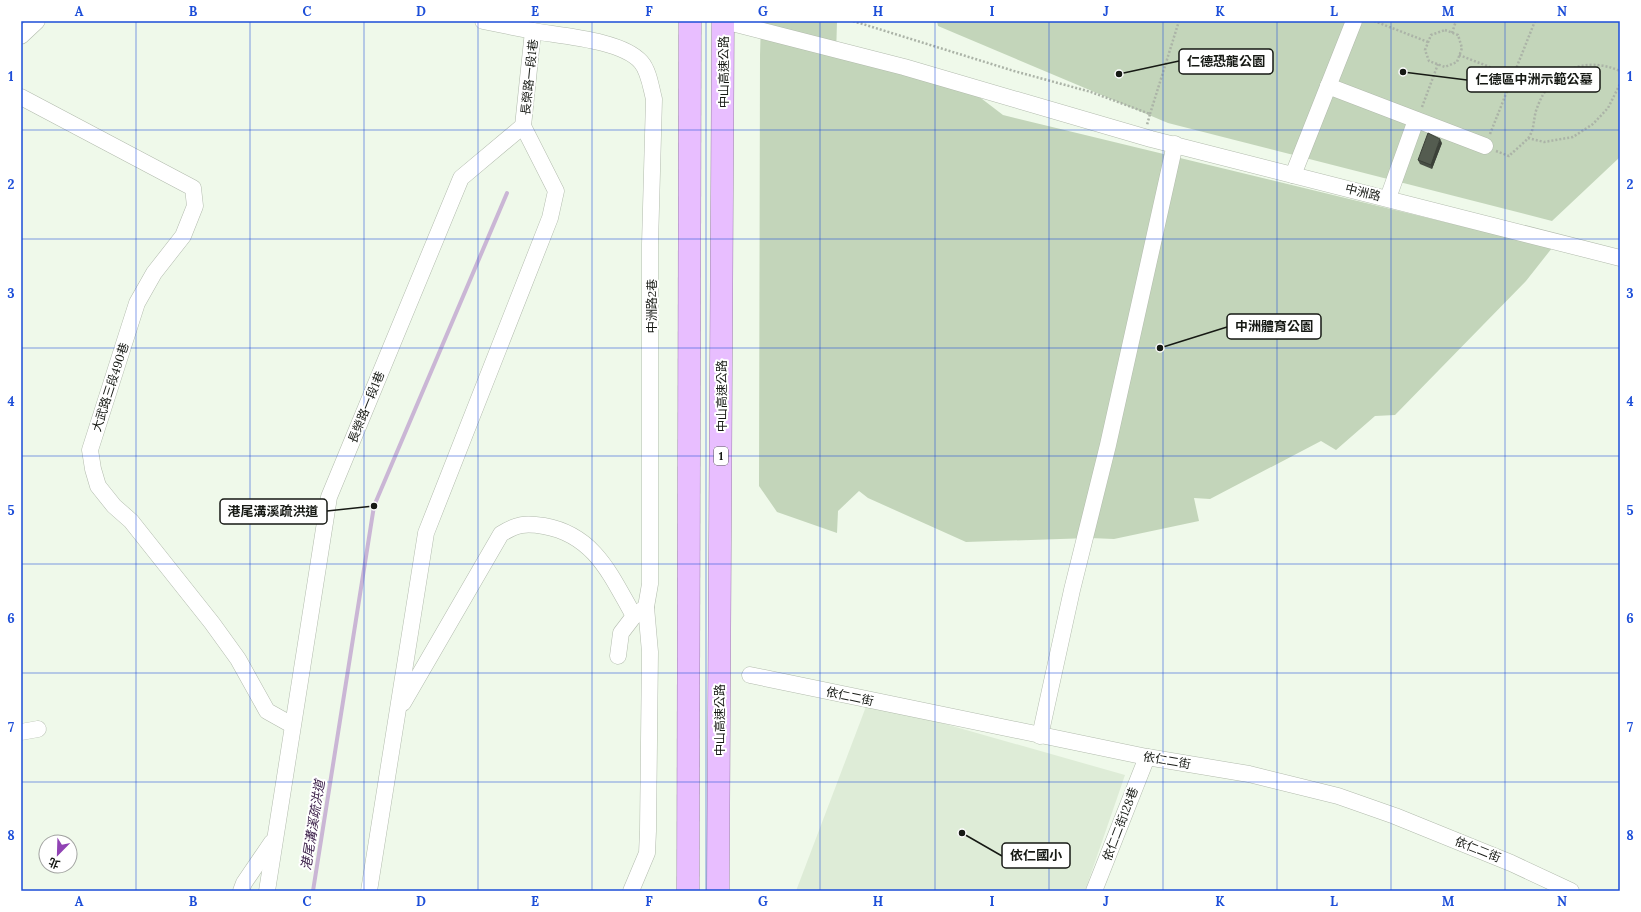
<svg xmlns="http://www.w3.org/2000/svg" width="1641" height="912" font-family="Lora,'Noto Sans TC',serif">
<rect width="100%" height="100%" fill="#eff9ea"/>
<polygon fill="#deecd7" points="867,704 917,716 1125,775 1085,891 796,891"/>
<g fill="#c3d5ba">
<polygon points="761,21 837,21 836,57 969,89 1003,115 1552,248 1526,281 1395,415 1375,416 1336,450 1321,441 1210,499 1194,498 1199,521 1114,539 1090,538 966,542 868,498 859,491 838,511 837,533 777,512 759,486 760,55"/>
<polygon points="937,21 1620,21 1620,157 1552,221 1168,123 938,26"/>
</g>
<g fill="none" stroke-linecap="round" stroke-linejoin="round">
<polyline stroke="#cab6d5" stroke-width="4" points="313,891 374,506 507,193"/>
<g stroke="#b2bbad" stroke-width="17">
<g id="minor">
<polyline points="724,21 904,67 1151,139 1620,258"/>
<path d="M533,31C561,36 622,40 641,62C649,71 651,88 654,99L650,244V584L646,607L634,616L621,633L618,656"/>
<polyline points="21,36 37,21"/>
<polyline points="1328,86 1485,146"/>
<polyline points="21,97 193,188 195,206 183,236 154,273 137,303 90,450 93,469 98,486 114,506 131,521 212,623 238,659 267,711 292,725"/>
<polyline points="1293,175 1354,21"/>
<polyline points="1388,198 1416,120"/>
<polyline points="750,675 1147,757 1249,774 1338,796 1395,816 1511,863 1571,891"/>
<path d="M403,703L501,534C517,524 525,523 544,526C595,535 611,576 634,616"/>
<polyline points="21,732 38,729"/>
<polyline points="1040,736 1072,590 1108,445 1175,144"/>
<polyline points="241,891 244,883 272,842"/>
<polyline points="267,891 329,497 461,178 523,126 533,31 483,21"/>
<polyline points="369,891 426,533 550,218 556,191 523,126"/>
<polyline points="631,891 647,853 648,831 650,652 646,607"/>
<polyline points="1094,891 1147,757"/>
</g>
</g>
<g stroke="#9e84ad" stroke-width="23">
<g id="highway">
<polyline points="688,891 690,21"/>
<polyline points="718,891 723,21"/>
</g>
</g>
<g stroke="#abb3a7" stroke-width="2.5" stroke-dasharray="2 2" stroke-linecap="butt">
<polyline points="853,21 1014,71 1091,92 1150,114 1147,125"/>
<polyline points="1374,21 1428,42"/>
<polygon points="1445,30 1458,35 1462,48 1457,62 1445,67 1429,61 1425,50 1431,35"/>
<polyline points="1452,33 1456,21"/>
<polyline points="1459,55 1513,76"/>
<polyline points="1422,107 1438,64"/>
<polyline points="1150,114 1179,21"/>
<polyline points="1490,134 1535,21"/>
<polyline points="1528,138 1544,142 1573,137 1593,124 1608,108 1620,84"/>
<path d="M1496,151L1509,156C1515,150 1523,144 1529,137C1535,128 1533,118 1537,108C1550,71 1584,55 1620,71"/>
</g>
<use href="#minor" stroke="#fff" stroke-width="16"/>
<use href="#highway" stroke="#e8beff" stroke-width="22"/>
</g>
<polygon fill="#484f45" points="1442,143 1432,169 1420,164 1418,160"/>
<polygon fill="#3b4038" points="1440,139 1442,143 1432,169 1431,165"/>
<polygon fill="#545c50" stroke="#3b4038" points="1428,133 1440,139 1431,165 1418,160"/>
<path fill="none" stroke="#1d4ed8" stroke-width="1" stroke-opacity="0.55" d="M136,21V891M250,21V891M364,21V891M478,21V891M592,21V891M706,21V891M820,21V891M935,21V891M1049,21V891M1163,21V891M1277,21V891M1391,21V891M1505,21V891M21,130H1620M21,239H1620M21,348H1620M21,456H1620M21,564H1620M21,673H1620M21,782H1620"/>
<g text-anchor="middle" dominant-baseline="central" stroke-width="4" stroke-linejoin="round" paint-order="stroke">
<rect fill="#fff" stroke="#5c5e5a" stroke-width="1" x="714" y="447" width="14" height="18" rx="3"/>
<g font-size="11" font-weight="bold" fill="#161914">
<text x="721" y="456">1</text>
</g>
<g font-size="12" fill="#161914" stroke="#fff">
<text transform="translate(723 72) rotate(-90)">中山高速公路</text>
<text transform="translate(529 77) rotate(-84)">長榮路一段1巷</text>
<text transform="translate(1363 192) rotate(14)">中洲路</text>
<text transform="translate(651 306) rotate(-90)">中洲路2巷</text>
<text transform="translate(110 387) rotate(-72)">大武路三段490巷</text>
<text transform="translate(721 396) rotate(-90)">中山高速公路</text>
<text transform="translate(366 407) rotate(-68)">長榮路一段1巷</text>
<text transform="translate(850 696) rotate(12)">依仁二街</text>
<text transform="translate(719 720) rotate(-90)">中山高速公路</text>
<text transform="translate(1167 760) rotate(10)">依仁二街</text>
<text transform="translate(1120 824) rotate(-69)">依仁二街128巷</text>
<text transform="translate(1478 849) rotate(22)">依仁二街</text>
</g>
<g font-size="13" font-style="italic" fill="#3f244d" stroke="#fff">
<text transform="translate(313 825) rotate(-81)">港尾溝溪疏洪道</text>
</g>
</g>
<path fill="none" stroke="#161914" stroke-width="1.5" d="M1119 74L1179 61M1403 72L1467 80M1160 348L1227 327M374 506L327 511M962 833L1002 856"/>
<g fill="#161914" stroke="#fff" stroke-width="1.5">
<circle cx="1119" cy="74" r="4"/>
<circle cx="1403" cy="72" r="4"/>
<circle cx="1160" cy="348" r="4"/>
<circle cx="374" cy="506" r="4"/>
<circle cx="962" cy="833" r="4"/>
</g>
<g fill="#fff" stroke="#161914" stroke-width="1.5">
<rect x="1179" y="49" width="94" height="25" rx="4"/>
<rect x="1467" y="67" width="133" height="25" rx="4"/>
<rect x="1227" y="314" width="94" height="25" rx="4"/>
<rect x="220" y="499" width="107" height="25" rx="4"/>
<rect x="1002" y="843" width="68" height="25" rx="4"/>
</g>
<g font-size="13" text-anchor="middle" font-weight="bold" fill="#161914">
<text x="1226" y="66">仁德恐龍公園</text>
<text x="1534" y="84">仁德區中洲示範公墓</text>
<text x="1274" y="331">中洲體育公園</text>
<text x="273" y="516">港尾溝溪疏洪道</text>
<text x="1036" y="860">依仁國小</text>
</g>
<rect width="1641" height="912" fill="none" stroke="#ffffff" stroke-width="44"/>
<g transform="translate(58 854) rotate(203)"><circle r="19" fill="#ffffff" stroke="#a2a3a1"/>
<path d="M0-3L7 15L0 10L-7 15Z" fill="#9043b4"/>
<text y="-6" font-size="11" font-weight="bold" text-anchor="middle" fill="#161914">北</text>
</g>
<rect x="22" y="22" width="1597" height="868" fill="none" stroke="#1d4ed8" stroke-width="1.5"/>
<g font-size="13" text-anchor="middle" font-weight="bold" fill="#1d4ed8">
<text x="79" y="16">A</text>
<text x="193" y="16">B</text>
<text x="307" y="16">C</text>
<text x="421" y="16">D</text>
<text x="535" y="16">E</text>
<text x="649" y="16">F</text>
<text x="763" y="16">G</text>
<text x="878" y="16">H</text>
<text x="992" y="16">I</text>
<text x="1106" y="16">J</text>
<text x="1220" y="16">K</text>
<text x="1334" y="16">L</text>
<text x="1448" y="16">M</text>
<text x="1562" y="16">N</text>
<text x="11" y="81">1</text>
<text x="1630" y="81">1</text>
<text x="11" y="189">2</text>
<text x="1630" y="189">2</text>
<text x="11" y="298">3</text>
<text x="1630" y="298">3</text>
<text x="11" y="406">4</text>
<text x="1630" y="406">4</text>
<text x="11" y="515">5</text>
<text x="1630" y="515">5</text>
<text x="11" y="623">6</text>
<text x="1630" y="623">6</text>
<text x="11" y="732">7</text>
<text x="1630" y="732">7</text>
<text x="11" y="840">8</text>
<text x="1630" y="840">8</text>
<text x="79" y="906">A</text>
<text x="193" y="906">B</text>
<text x="307" y="906">C</text>
<text x="421" y="906">D</text>
<text x="535" y="906">E</text>
<text x="649" y="906">F</text>
<text x="763" y="906">G</text>
<text x="878" y="906">H</text>
<text x="992" y="906">I</text>
<text x="1106" y="906">J</text>
<text x="1220" y="906">K</text>
<text x="1334" y="906">L</text>
<text x="1448" y="906">M</text>
<text x="1562" y="906">N</text>
</g>
</svg>
